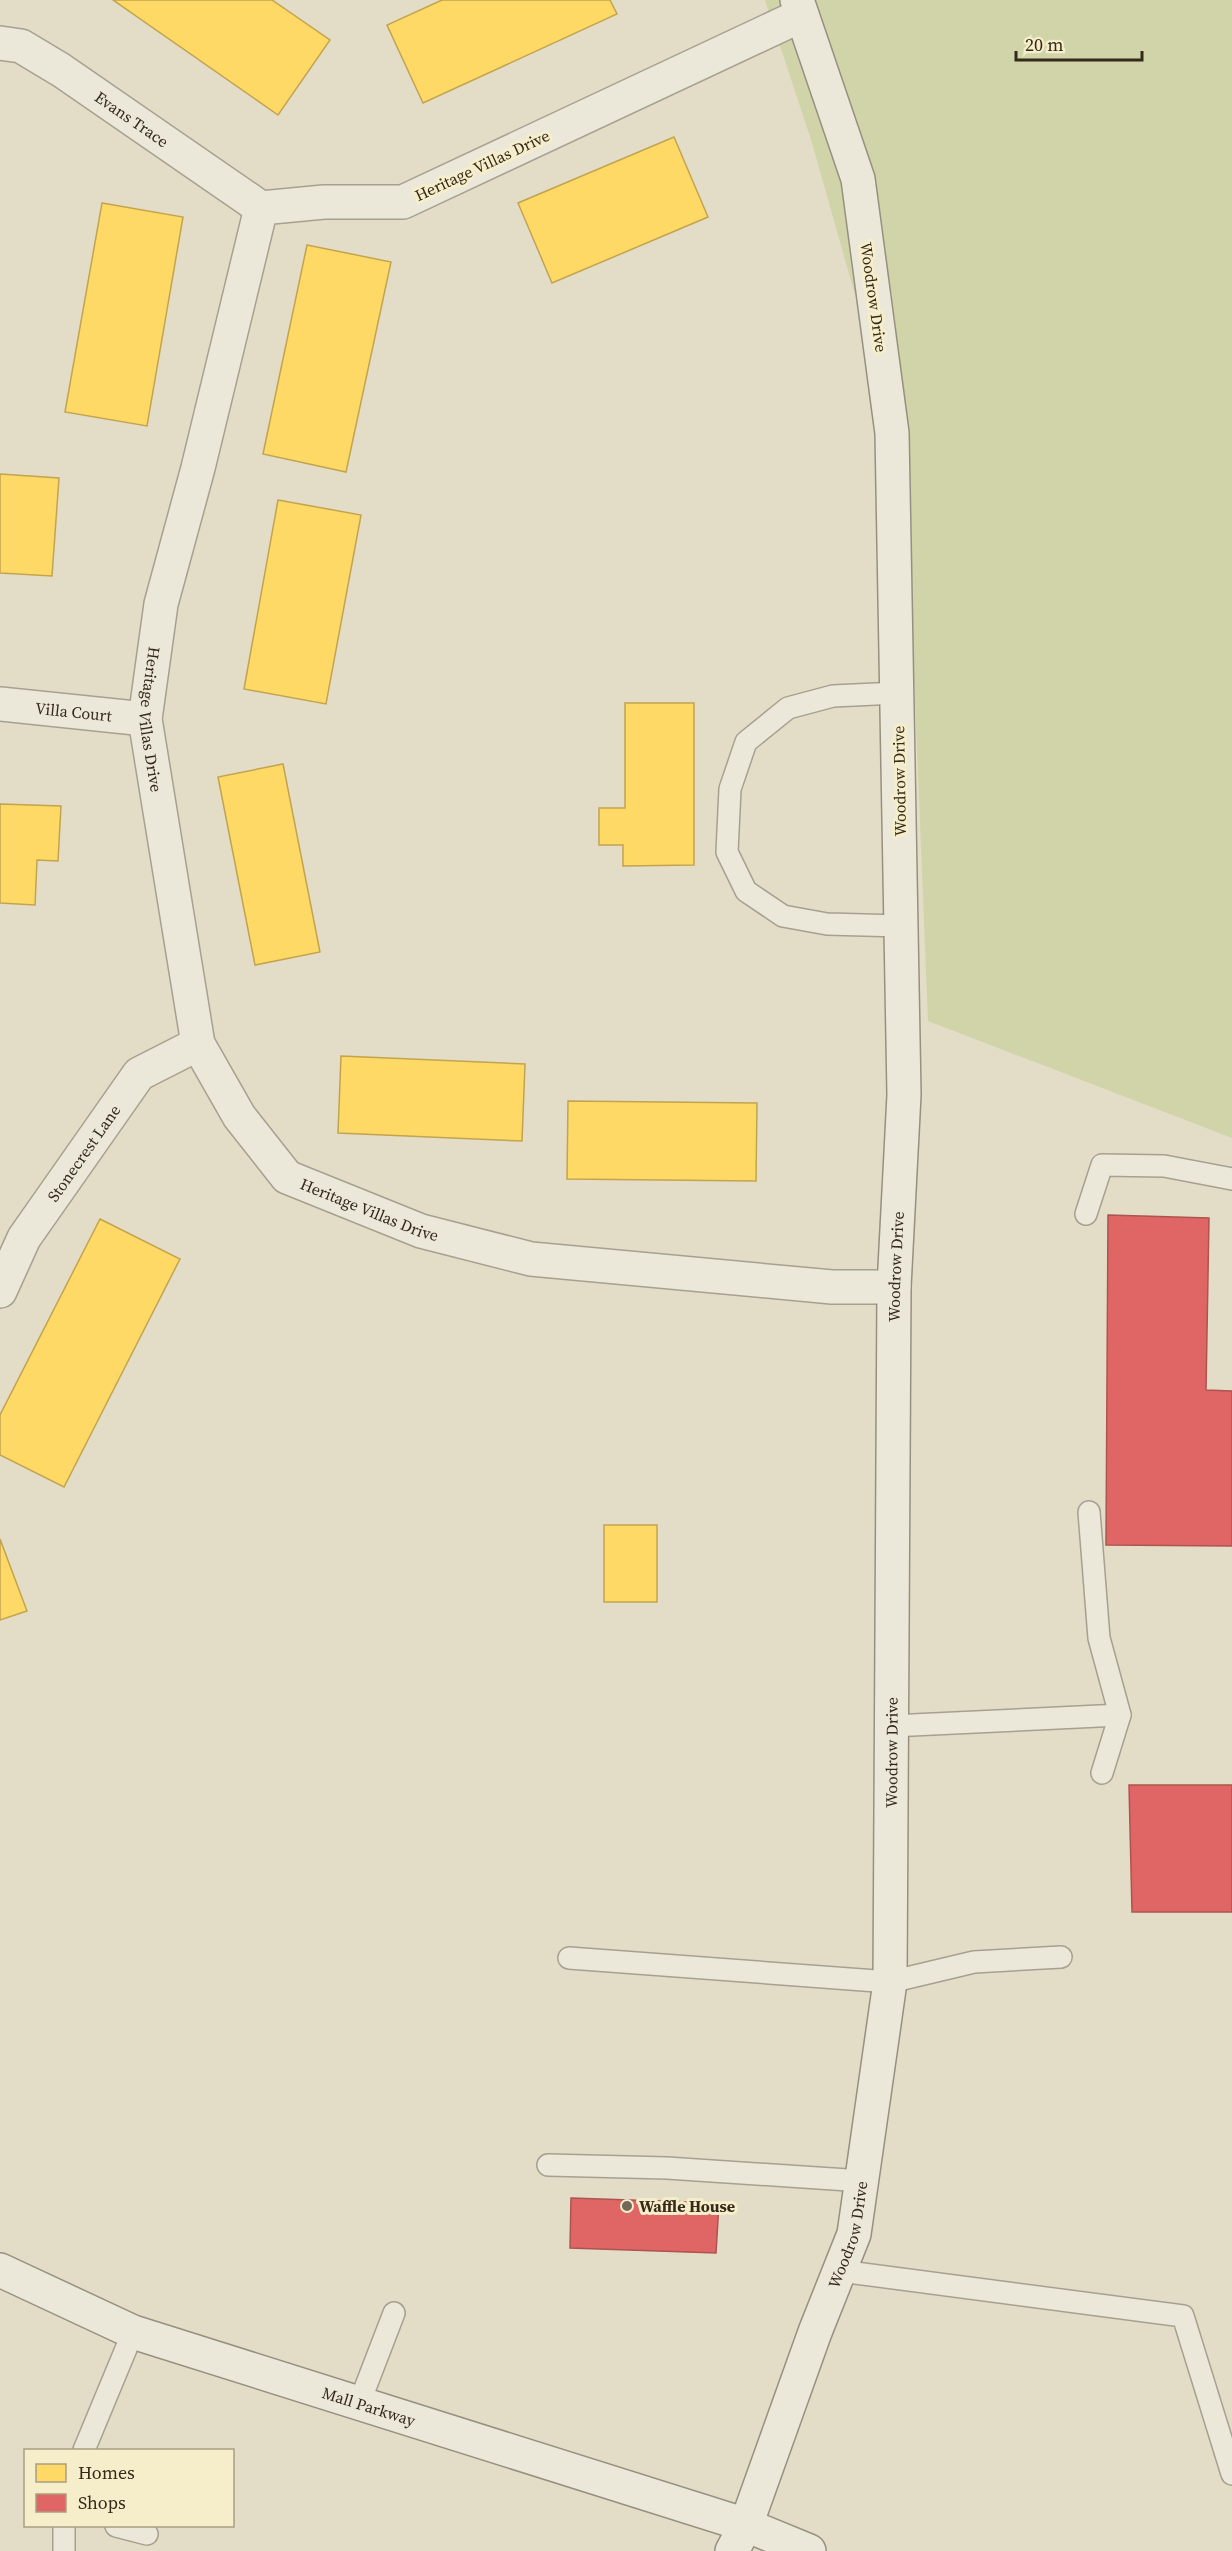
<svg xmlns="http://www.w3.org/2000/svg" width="1232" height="2551" font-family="'Source Serif 4',serif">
<rect width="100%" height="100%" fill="#e3ddc7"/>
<polygon fill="#d0d4a8" points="765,0 1232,0 1232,1138 928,1021 906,475 812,143"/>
<g fill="#ffd966" stroke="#c2a44f" stroke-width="1.5">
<polygon points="113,0 272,0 330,40 278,115"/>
<polygon points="442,0 610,0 617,14 423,103 387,25"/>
<polygon points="674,137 708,217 552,283 518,203"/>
<polygon points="102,203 183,217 147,426 65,412"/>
<polygon points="307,245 391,262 346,472 263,454"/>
<polygon points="0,474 59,478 52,576 0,573"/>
<polygon points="278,500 361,515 326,704 244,689"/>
<polygon points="625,703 694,703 694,865 623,866 623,845 599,845 599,808 625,808"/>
<polygon points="283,764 320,952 255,965 218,777"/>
<polygon points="0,804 61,806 58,861 37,860 35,905 0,903"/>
<polygon points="341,1056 525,1064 522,1141 338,1133"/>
<polygon points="568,1101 757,1103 756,1181 567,1179"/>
<polygon points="100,1219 180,1259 64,1487 0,1455 0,1415"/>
<rect x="604" y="1525" width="53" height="77"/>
<polygon points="0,1539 27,1611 0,1620"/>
</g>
<g fill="#e06666" stroke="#ad544f" stroke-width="1.5">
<polygon points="1108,1215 1209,1218 1206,1390 1232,1391 1232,1546 1106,1545"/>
<polygon points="1129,1785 1232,1785 1232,1912 1132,1912"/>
<polygon points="571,2198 719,2203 716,2253 570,2248"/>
</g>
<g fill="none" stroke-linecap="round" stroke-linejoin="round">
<g stroke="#a7a091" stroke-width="24">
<g id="lane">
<polyline points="897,693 833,696 788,708 746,742 730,789 727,852 746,891 783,916 827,924 901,926"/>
<polyline points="1086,1214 1102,1165 1164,1166 1232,1179"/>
<polyline points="891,1726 1120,1715 1099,1638 1089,1512"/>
<polyline points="1102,1773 1120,1715"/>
<polyline points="569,1958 890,1982 974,1962 1061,1957"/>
<polyline points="548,2165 667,2168 863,2181"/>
<polyline points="840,2271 1183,2316 1232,2474"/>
<polyline points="359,2404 394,2313"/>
<polyline points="84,2450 133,2332"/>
<polyline points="64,2526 64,2551"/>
<polyline points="116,2526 147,2534"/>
</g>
</g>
<g stroke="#a7a091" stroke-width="36">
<g id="street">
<path id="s1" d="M802,15L403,202H324L261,208L198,468L161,604L145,719L198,1044L239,1116L287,1177L421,1231L531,1259L832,1287H894"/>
<path id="s2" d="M0,43L21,46L61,70L261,208"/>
<path id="s3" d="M0,704L145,719"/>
<path id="s4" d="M0,1291L24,1238L139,1074L198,1044"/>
</g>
</g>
<g stroke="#979081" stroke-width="36">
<g id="secondary">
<path id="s5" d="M0,2270L133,2332L746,2525L809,2551"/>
<path id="s6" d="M732,2551L746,2525L815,2332L854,2234L890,1982L894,1287L904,1095L892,433L858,179L797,0"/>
</g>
</g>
<use href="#lane" stroke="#ebe7d9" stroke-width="21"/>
<use href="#street" stroke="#ebe7d9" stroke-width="33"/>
<use href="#secondary" stroke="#ebe7d9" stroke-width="33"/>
</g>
<circle fill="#726857" stroke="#f6eeca" stroke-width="2" cx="627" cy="2206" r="6"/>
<g text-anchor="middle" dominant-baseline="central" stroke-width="6" stroke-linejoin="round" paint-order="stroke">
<g font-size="16" fill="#35291a" stroke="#f6eeca">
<text stroke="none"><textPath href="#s2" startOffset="154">Evans Trace</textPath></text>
<text transform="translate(482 165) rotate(-25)">Heritage Villas Drive</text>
<text transform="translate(874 297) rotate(82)">Woodrow Drive</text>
<text stroke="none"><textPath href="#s3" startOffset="74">Villa Court</textPath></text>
<text stroke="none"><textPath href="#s1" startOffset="1108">Heritage Villas Drive</textPath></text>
<text transform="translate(899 781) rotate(-91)">Woodrow Drive</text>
<text stroke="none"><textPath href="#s4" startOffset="162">Stonecrest Lane</textPath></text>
<text stroke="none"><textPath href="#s1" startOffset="1686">Heritage Villas Drive</textPath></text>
<text stroke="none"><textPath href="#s6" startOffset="1310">Woodrow Drive</textPath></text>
<text stroke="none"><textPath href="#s6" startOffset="824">Woodrow Drive</textPath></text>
<text stroke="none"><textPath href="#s6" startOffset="338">Woodrow Drive</textPath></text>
<text stroke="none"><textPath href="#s5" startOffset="394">Mall Parkway</textPath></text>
</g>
<g font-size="16" font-weight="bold" fill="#35291a" stroke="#f6eeca" text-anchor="start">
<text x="639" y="2206">Waffle House</text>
</g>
</g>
<rect x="24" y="2449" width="210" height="78" fill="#f6eeca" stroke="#a99f84" stroke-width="1.5"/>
<rect x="36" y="2464" width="30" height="18" fill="#ffd966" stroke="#a99f84" stroke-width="1.5"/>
<text x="78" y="2479" font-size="18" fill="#35291a">Homes</text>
<rect x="36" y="2494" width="30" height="18" fill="#e06666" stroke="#a99f84" stroke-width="1.5"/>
<text x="78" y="2509" font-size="18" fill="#35291a">Shops</text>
<path d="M1016 51v9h126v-9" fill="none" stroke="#35291a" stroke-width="3"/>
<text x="1025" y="51" font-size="18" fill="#35291a" stroke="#f6eeca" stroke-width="4.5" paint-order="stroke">20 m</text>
</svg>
